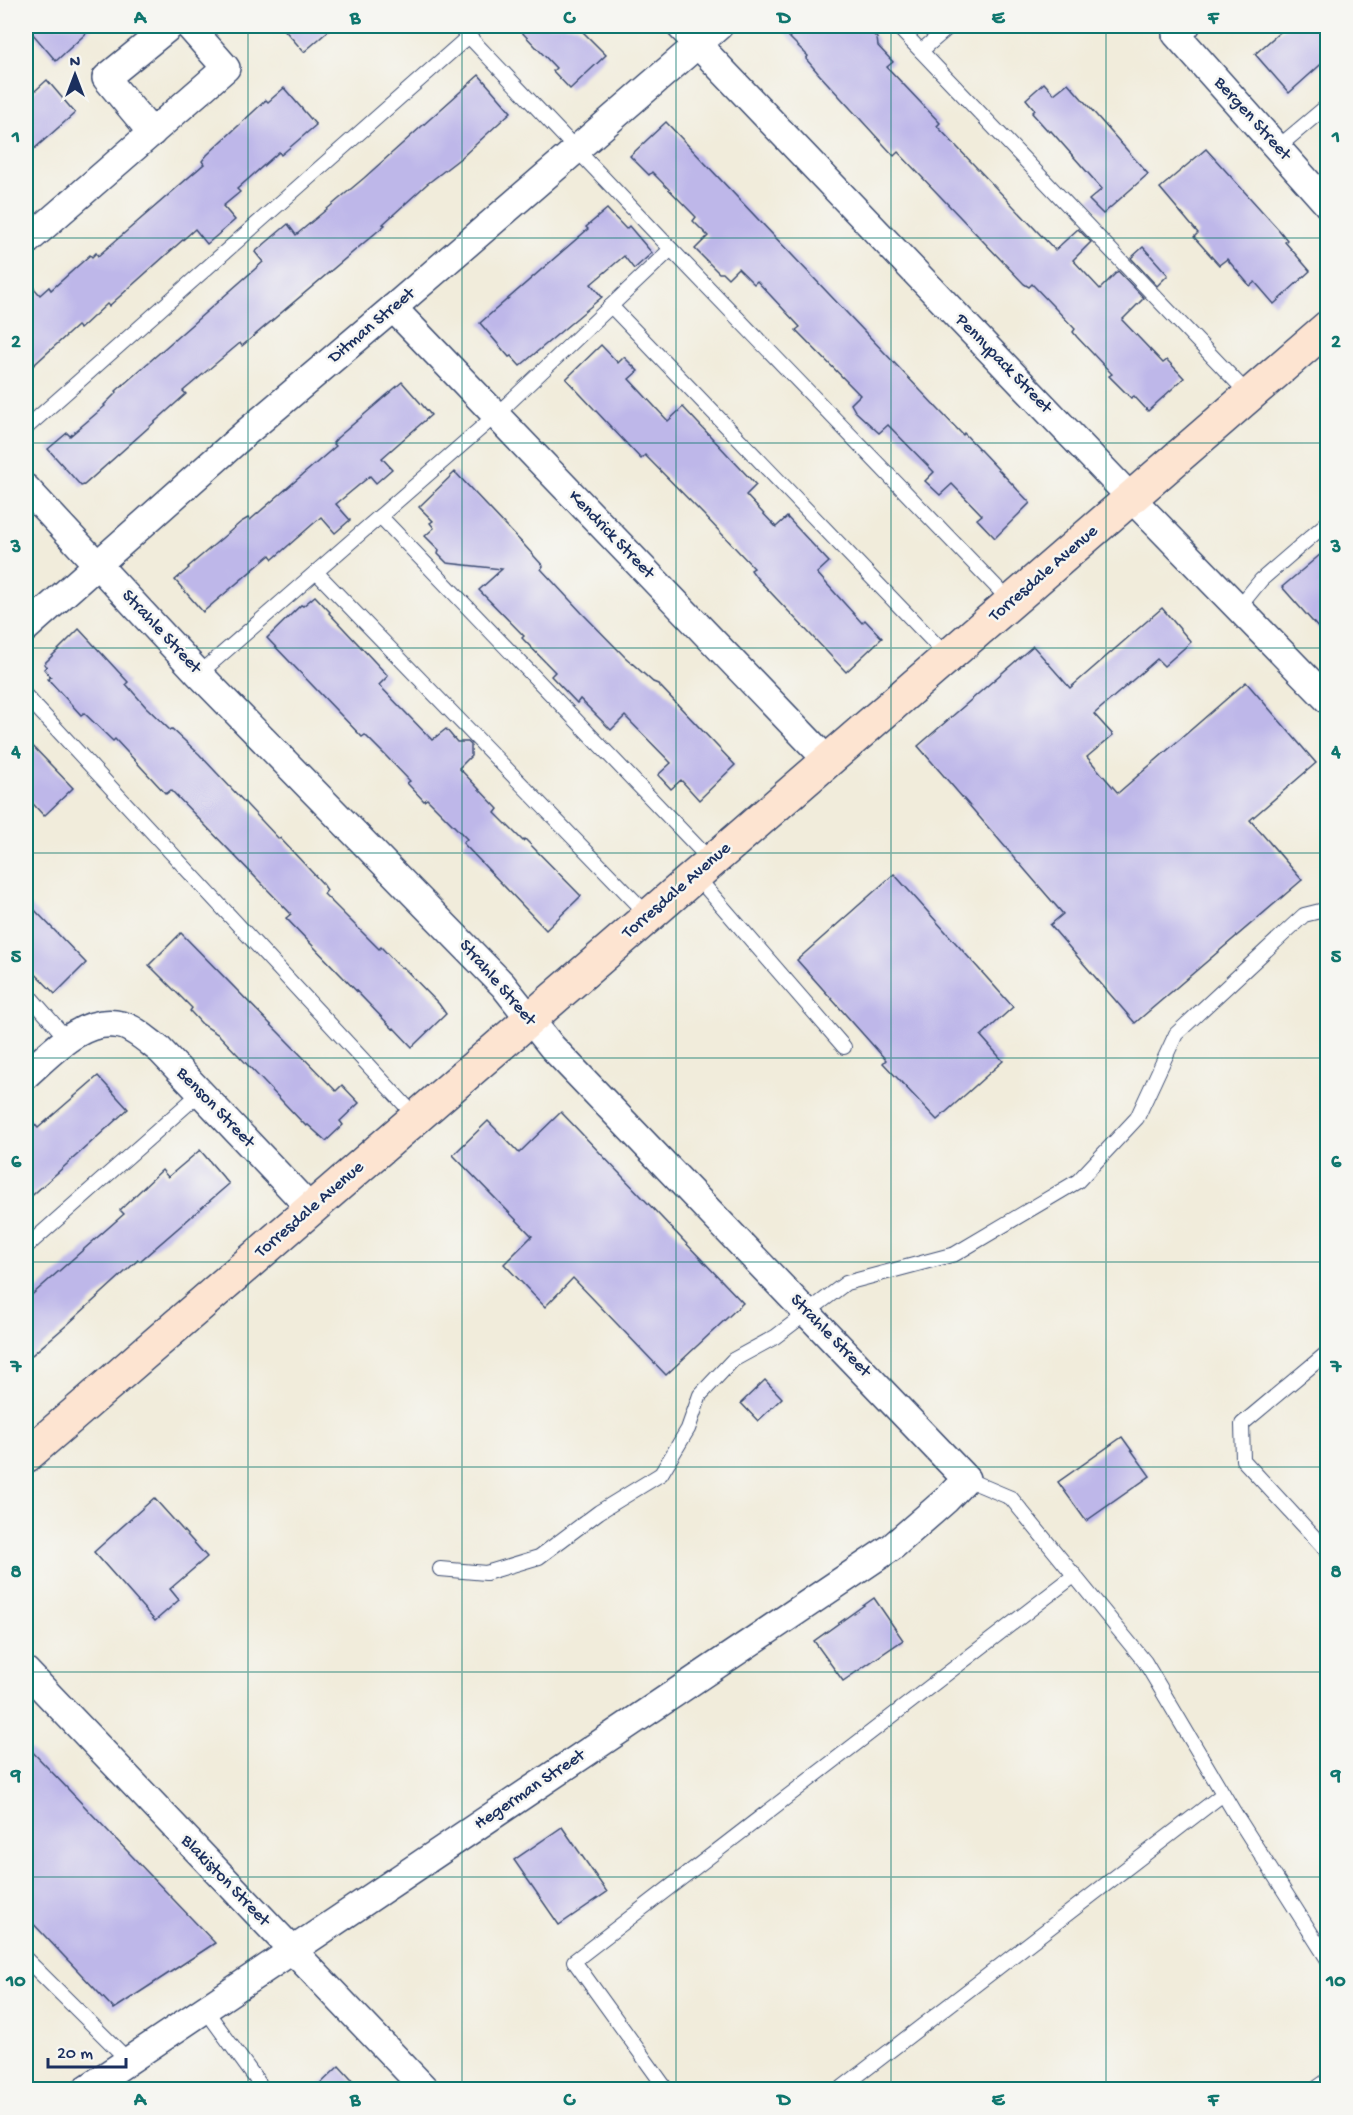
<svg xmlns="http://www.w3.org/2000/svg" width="1353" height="2115" font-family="'Gochi Hand',sans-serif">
<rect width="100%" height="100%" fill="#f6f6f2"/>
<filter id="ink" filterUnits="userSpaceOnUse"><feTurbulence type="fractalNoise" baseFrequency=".0167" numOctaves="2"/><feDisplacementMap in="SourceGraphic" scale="12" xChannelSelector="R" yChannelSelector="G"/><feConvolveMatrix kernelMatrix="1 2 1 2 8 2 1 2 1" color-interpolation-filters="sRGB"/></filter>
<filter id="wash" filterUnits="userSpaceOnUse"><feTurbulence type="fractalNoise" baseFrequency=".008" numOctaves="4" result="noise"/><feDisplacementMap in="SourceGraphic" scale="24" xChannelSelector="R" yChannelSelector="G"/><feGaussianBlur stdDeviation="1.35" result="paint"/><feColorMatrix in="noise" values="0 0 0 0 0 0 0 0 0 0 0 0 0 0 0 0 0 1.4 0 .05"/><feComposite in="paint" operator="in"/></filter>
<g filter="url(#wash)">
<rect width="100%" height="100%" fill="#f1ecdb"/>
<g id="blocks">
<g fill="#beb7e9">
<polygon points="26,26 94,26 56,61"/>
<polygon points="281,26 334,26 304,52"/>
<polygon points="516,26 577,26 606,55 570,89 553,71 556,68"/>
<polygon points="778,26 865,26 877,38 878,46 893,62 887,67 940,123 937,126 1055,250 1078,229 1091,242 1073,260 1100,289 1118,271 1144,298 1122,320 1163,363 1167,360 1184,378 1148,411 1134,396 1131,398 1109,376 1112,374 1077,337 1073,332 1075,329 1054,307 1032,284 1029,287 1024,284 898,152 894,156 818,73 806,59 808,56"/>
<polygon points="1287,26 1328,26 1328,58 1289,93 1255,54"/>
<polygon points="479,75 511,112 462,157 427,184 383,224 385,225 242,346 240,343 183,391 186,394 84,485 81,486 48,449 67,433 70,436 105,406 104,405 117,392 116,391 263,262 255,252 288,224 296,235 364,178"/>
<polygon points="47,80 75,113 26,156 26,99"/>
<polygon points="1044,83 1054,94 1068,83 1148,174 1103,214 1089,200 1102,189 1051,131 1049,132 1032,113 1035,110 1026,99"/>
<polygon points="284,88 316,125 281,155 279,152 237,189 240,192 223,206 235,220 207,244 195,229 109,306 107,304 80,329 77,326 26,372 26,279 40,295 49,287 51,290 90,255 92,257 96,253 98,256 204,164 202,161 207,155 266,100 268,102"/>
<polygon points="666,122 937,408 963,435 964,433 1030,503 995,538 977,519 982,515 952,484 940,495 925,481 934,472 888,425 879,433 855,411 851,404 860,395 796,330 800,327 757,281 754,284 738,268 728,278 723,273 719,273 695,249 708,236 693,221 696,217 652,172 649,175 630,156"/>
<polygon points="1206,149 1279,230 1287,240 1285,242 1310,271 1274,304 1255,282 1250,286 1227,259 1219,265 1194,237 1198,233 1160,188"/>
<polygon points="607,209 626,229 629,226 652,253 634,269 624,256 591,284 602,297 520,366 511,356 509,357 480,323 588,229 586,227"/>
<polygon points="1143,247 1168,275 1157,286 1131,258"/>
<polygon points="601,345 618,363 624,357 638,371 629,379 668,421 683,407 756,485 746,495 776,527 787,517 829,562 817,573 862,623 865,620 882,638 846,672 756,577 751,570 754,568 704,515 645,455 641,459 566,379"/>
<polygon points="402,382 431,415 382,458 392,469 376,483 370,476 336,504 350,520 335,533 321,517 273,559 270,555 203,612 175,580 189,568 188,567 241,522 248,518 250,520 336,446 333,443 337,438"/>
<polygon points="455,472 525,546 543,566 541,569 582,613 625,657 653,682 658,684 735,765 699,800 681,780 671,789 658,775 671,763 625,716 611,730 580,699 577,703 551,676 555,672 522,638 524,636 479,590 502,569 447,563 438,554 439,550 425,536 434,528 430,523 433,521 419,507"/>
<polygon points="1328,548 1328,639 1282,587"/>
<polygon points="315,596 330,612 329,613 388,676 379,685 432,740 446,729 457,742 468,742 471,745 471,756 459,768 498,809 495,813 523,841 525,839 581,896 546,930 463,843 467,839 427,799 424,801 407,783 410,781 386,756 365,735 362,737 267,638 301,605 303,606"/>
<polygon points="1162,608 1191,642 1164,666 1157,659 1094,714 1113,735 1087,757 1118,793 1246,682 1316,763 1250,820 1302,880 1135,1023 1050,925 1063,914 918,746 1033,646 1070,688"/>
<polygon points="79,629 128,682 126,684 146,707 170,730 172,729 199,754 279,839 280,838 323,884 327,890 324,894 379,949 381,947 397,964 402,968 403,967 439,1004 446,1014 412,1047 394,1028 393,1029 286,918 291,914 171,790 166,794 115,739 113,741 84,713 81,715 48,679 51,677 44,669 47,666 44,664"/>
<polygon points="26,739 73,788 44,816 26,796"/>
<polygon points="894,874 1013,1007 981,1036 1003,1061 937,1120 883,1063 886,1060 797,960"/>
<polygon points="26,901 86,963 55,994 26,964"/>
<polygon points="181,933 336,1091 342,1085 359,1103 340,1121 343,1125 326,1141 308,1125 306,1126 219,1035 202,1024 190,1011 192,1008 149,965"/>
<polygon points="98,1076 128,1109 26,1201 26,1115 38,1128"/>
<polygon points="561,1112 743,1303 666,1375 573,1278 545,1307 504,1264 532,1236 453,1155 488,1121 519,1153"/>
<polygon points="200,1150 229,1184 140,1261 138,1260 68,1324 26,1360 26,1300 124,1214 120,1210 162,1170 168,1177"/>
<polygon points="765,1380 782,1398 758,1421 741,1403"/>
<polygon points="1122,1437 1150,1476 1086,1521 1058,1482"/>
<polygon points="154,1498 207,1557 170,1589 179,1600 155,1621 94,1552"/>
<polygon points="874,1598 903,1640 843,1681 814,1641"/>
<polygon points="26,1745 215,1943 114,2009 26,1916"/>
<polygon points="562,1827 607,1892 559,1925 514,1860"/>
<polygon points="339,2066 361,2090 314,2090"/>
</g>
</g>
</g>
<g filter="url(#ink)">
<use href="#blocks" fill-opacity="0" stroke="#3b4b71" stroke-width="1.5"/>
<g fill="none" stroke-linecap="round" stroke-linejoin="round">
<g stroke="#3b4b71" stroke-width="16">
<g id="lane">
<polyline points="459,26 671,249 1011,602"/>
<polyline points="897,26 1249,395"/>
<polyline points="921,51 950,26"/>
<polyline points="1277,148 1328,105"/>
<polyline points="611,306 948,657"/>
<polyline points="26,428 469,36"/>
<polyline points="380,516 711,861"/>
<polyline points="316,572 649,916"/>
<polyline points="1239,607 1261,580 1328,522"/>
<polyline points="199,674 496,415 671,249"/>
<polyline points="26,696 417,1118"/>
<polyline points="695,875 844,1047"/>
<polyline points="26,992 67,1039"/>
<polyline points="26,1247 200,1093"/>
<polyline points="1328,1352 1242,1424 1243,1460 1328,1552"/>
<polyline points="966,1479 1011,1498 1145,1662 1234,1812 1328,1960"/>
<polyline points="440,1569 486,1573 539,1557 599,1512 661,1474 688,1429 700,1395 733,1360 775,1337 846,1283 955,1254 1078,1181 1137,1118 1176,1034 1304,915 1328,909"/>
<polyline points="26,1959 128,2060"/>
<polyline points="205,2009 264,2090"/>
<polyline points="667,2090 574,1961 1075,1575"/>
<polyline points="839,2090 1223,1794"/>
<polyline points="1314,2090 1328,2080"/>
</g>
</g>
<g stroke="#3b4b71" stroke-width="30">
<g id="street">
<polyline points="680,26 1132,499 1328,700"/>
<polyline points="1186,26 1176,34 1328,205"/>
<polyline points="152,133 106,78 170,26"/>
<polyline points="26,242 226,68 189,26"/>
<polyline points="393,308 828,761"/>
<polyline points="26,488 199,674 503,985 552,1047 966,1479 946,1500 892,1547 85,2090"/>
<polyline points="26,628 249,430 393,308 719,26"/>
<path d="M26,1075C51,1053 83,1016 121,1025C135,1028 149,1042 160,1050L311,1209"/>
<polyline points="26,1671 426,2090"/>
</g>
</g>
<g stroke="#3b4b71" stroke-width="36">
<polyline id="secondary" points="26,1456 1328,327"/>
</g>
<use href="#lane" stroke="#fff" stroke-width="14"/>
<use href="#street" stroke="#fff" stroke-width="27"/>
<use href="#secondary" stroke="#fde4d1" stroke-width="33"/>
</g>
</g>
<path fill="none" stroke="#0f766e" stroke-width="1.5" stroke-opacity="0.55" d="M248,26V2090M462,26V2090M676,26V2090M891,26V2090M1106,26V2090M26,238H1328M26,443H1328M26,648H1328M26,853H1328M26,1058H1328M26,1262H1328M26,1467H1328M26,1672H1328M26,1877H1328"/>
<g text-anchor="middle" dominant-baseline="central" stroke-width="5" stroke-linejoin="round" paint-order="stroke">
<g font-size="18" fill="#1b2f5e" stroke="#f6f6f2">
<text transform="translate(1252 119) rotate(48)">Bergen Street</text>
<text transform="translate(372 326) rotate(-40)">Ditman Street</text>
<text transform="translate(1003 364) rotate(46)">Pennypack Street</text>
<text transform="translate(611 535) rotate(46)">Kendrick Street</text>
<text transform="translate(1044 574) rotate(-41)">Torresdale Avenue</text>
<text transform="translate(161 632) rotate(47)">Strahle Street</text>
<text transform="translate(677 891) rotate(-41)">Torresdale Avenue</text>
<text transform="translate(497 983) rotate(49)">Strahle Street</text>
<text transform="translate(215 1108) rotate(46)">Benson Street</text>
<text transform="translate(310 1210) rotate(-41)">Torresdale Avenue</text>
<text transform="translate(830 1336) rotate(46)">Strahle Street</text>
<text transform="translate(530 1790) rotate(-34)">Hegerman Street</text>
<text transform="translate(225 1881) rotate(46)">Blakiston Street</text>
</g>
</g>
<rect width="1353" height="2115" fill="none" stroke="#f6f6f2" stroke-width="66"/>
<g transform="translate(75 75)" stroke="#f6f6f2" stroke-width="4.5" paint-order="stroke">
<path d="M0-4.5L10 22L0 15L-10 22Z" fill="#1b2f5e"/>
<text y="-9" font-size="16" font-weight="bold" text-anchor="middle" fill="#1b2f5e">N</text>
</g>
<path d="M48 2058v9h78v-9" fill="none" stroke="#1b2f5e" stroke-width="3"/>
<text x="57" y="2058" font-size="18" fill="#1b2f5e" stroke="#f6f6f2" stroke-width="4.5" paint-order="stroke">20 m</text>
<rect x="33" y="33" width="1287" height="2049" fill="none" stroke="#0f766e" stroke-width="2"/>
<g font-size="20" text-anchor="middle" font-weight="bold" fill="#0f766e">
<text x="140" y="23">A</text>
<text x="355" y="23">B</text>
<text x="569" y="23">C</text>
<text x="784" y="23">D</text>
<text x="998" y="23">E</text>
<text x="1213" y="23">F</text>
<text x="16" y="142">1</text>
<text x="1336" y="142">1</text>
<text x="16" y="347">2</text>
<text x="1336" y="347">2</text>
<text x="16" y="552">3</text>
<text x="1336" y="552">3</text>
<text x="16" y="757">4</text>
<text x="1336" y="757">4</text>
<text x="16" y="962">5</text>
<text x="1336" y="962">5</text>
<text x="16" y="1167">6</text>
<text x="1336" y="1167">6</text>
<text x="16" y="1372">7</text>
<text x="1336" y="1372">7</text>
<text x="16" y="1577">8</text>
<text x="1336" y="1577">8</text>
<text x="16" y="1781">9</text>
<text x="1336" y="1781">9</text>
<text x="16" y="1986">10</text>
<text x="1336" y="1986">10</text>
<text x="140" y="2105">A</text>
<text x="355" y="2105">B</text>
<text x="569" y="2105">C</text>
<text x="784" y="2105">D</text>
<text x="998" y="2105">E</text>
<text x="1213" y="2105">F</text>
</g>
</svg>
